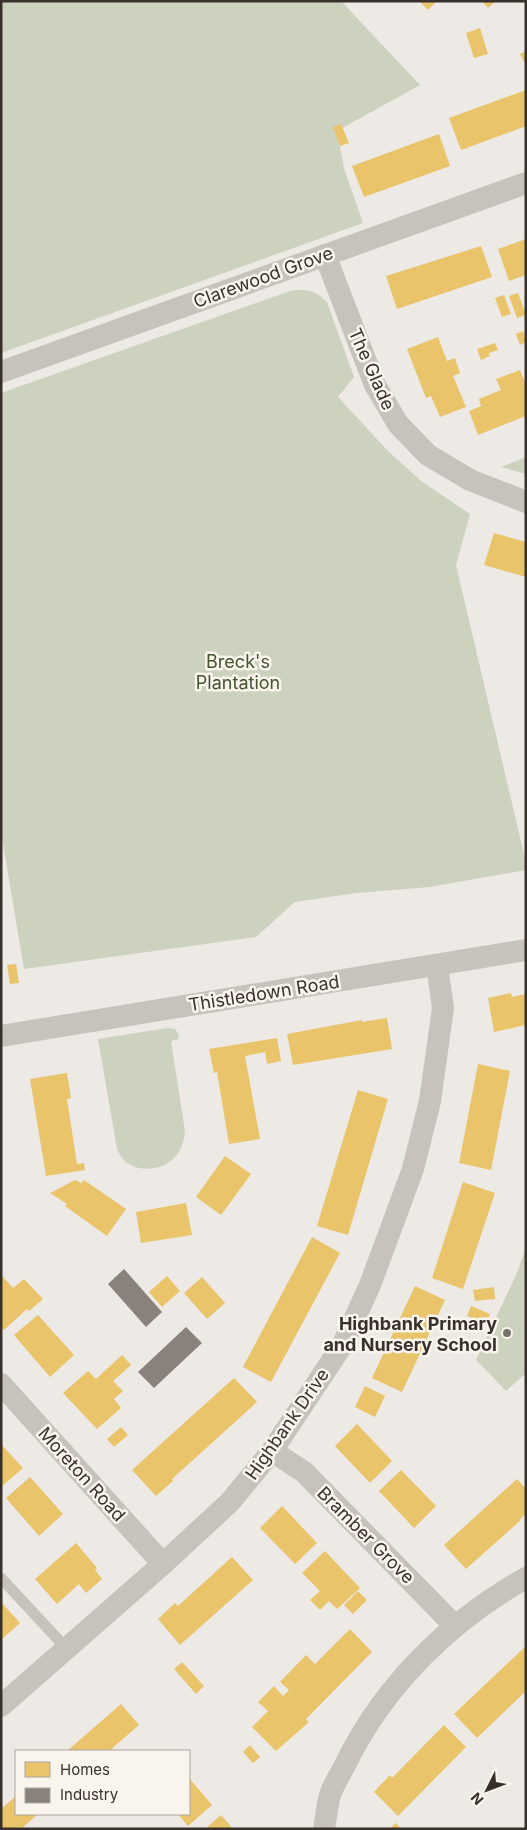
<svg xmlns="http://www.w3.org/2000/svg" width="527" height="1830" font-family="Inter,sans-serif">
<rect width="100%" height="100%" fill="#ede9e4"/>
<g fill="#cdd2bf">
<polygon points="1,1 319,1 320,3 322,1 341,1 420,85 337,131 344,168 363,223 1,353"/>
<path d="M293,290C309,290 315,290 327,302L354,377L338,397L388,451L421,481L470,514L456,565L526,863V870L430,887L356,893L295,902L256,937L24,969L1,832V393Z"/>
<polygon points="526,457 526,474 501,467"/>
<path d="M168,1028L175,1029L178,1033L179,1039L171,1041L185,1131C184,1138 183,1144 180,1150C171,1168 146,1174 129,1164C123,1161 120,1155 117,1149L98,1039Z"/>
<polygon points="526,1247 526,1373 506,1391 476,1360 517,1273"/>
</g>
<g fill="#e9c46a">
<polygon points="419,1 437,1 428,10"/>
<polygon points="482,1 496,1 488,8"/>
<polygon points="480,28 488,54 474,58 466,33"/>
<polygon points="526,51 526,65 520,54"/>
<polygon points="526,90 526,126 461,150 449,118"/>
<polygon points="341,124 349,143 340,146 333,127"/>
<polygon points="439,134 450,166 364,197 352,166"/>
<polygon points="526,239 526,275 509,281 498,249"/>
<polygon points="481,246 492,277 397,309 386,276"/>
<polygon points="518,293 526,315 517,318 509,296"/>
<polygon points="504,295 511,314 502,317 495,298"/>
<polygon points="523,331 526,342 520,345 516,334"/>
<polygon points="438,337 447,361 455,358 460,373 453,376 466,407 440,417 431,396 426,398 407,349"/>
<polygon points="495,343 498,350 489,353 490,356 481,360 477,349"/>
<polygon points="520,370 526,385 526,416 478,435 469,411 481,406 479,399 501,390 496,379"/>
<polygon points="494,533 526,542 526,577 484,565"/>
<polygon points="16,964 19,983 10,984 7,965"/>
<polygon points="511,993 512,997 526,994 526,1025 494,1032 488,998"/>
<polygon points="387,1018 392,1049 293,1065 287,1034 362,1020 362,1022"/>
<polygon points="277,1038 281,1061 267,1064 265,1052 245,1056 260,1139 229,1144 217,1072 214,1073 209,1049"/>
<polygon points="478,1064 510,1071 491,1170 459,1163"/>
<polygon points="67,1073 71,1098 67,1099 77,1164 84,1163 85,1170 46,1176 30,1079"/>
<polygon points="358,1090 388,1099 348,1235 317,1226"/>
<polygon points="225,1156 251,1174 221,1215 196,1197"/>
<polygon points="75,1180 81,1183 84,1180 126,1209 107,1236 65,1206 67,1204 50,1193"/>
<polygon points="463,1182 495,1193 463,1289 432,1278"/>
<polygon points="186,1203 192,1235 141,1243 136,1212"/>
<polygon points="312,1237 340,1253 271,1382 243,1367"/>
<polygon points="1,1275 13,1288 24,1279 43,1299 29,1311 27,1309 4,1330 1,1327"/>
<polygon points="167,1276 180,1291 162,1307 149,1292"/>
<polygon points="202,1277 225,1303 207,1319 184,1293"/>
<polygon points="415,1286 445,1300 402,1392 372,1378"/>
<polygon points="494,1287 495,1299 475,1301 473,1290"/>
<polygon points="471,1306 490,1314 487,1323 467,1316"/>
<polygon points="38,1315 74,1355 50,1377 14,1335"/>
<polygon points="122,1355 131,1365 113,1381 123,1391 114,1399 121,1408 97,1429 63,1393 88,1371 96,1379"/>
<polygon points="234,1378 257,1402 172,1479 173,1481 156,1496 132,1470"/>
<polygon points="365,1386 385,1396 375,1417 355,1407"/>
<polygon points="357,1424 392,1461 370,1483 335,1446"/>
<polygon points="121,1427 128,1435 114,1447 107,1439"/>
<polygon points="1,1444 23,1468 1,1487"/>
<polygon points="401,1470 436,1506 414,1528 379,1491"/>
<polygon points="30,1477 63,1514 39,1536 6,1498"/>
<polygon points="517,1479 526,1489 526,1514 520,1519 521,1520 466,1569 444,1545"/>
<polygon points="282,1506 317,1543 295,1564 260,1528"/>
<polygon points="76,1543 97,1568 95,1570 102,1579 86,1593 79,1584 57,1604 35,1579"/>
<polygon points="325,1551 360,1588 337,1609 329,1601 320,1610 310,1600 320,1591 302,1573"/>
<polygon points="232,1557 253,1580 180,1645 158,1619 175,1603 178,1606"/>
<polygon points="358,1591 367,1600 353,1614 344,1605"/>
<polygon points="1,1602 20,1623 1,1640"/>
<polygon points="350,1629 372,1652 306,1719 309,1722 276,1751 252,1727 268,1711 258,1702 274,1686 283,1696 289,1690 280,1682 306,1655 315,1664"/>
<polygon points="526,1646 526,1691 477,1738 454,1714"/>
<polygon points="182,1662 204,1686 196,1694 174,1669"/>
<polygon points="121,1704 139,1725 109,1751 67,1751"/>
<polygon points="444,1725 466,1747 398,1816 374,1792 390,1775 392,1778"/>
<polygon points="250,1745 260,1757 253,1763 243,1752"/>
<polygon points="189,1778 212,1805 188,1826 178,1814 189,1814"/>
<polygon points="16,1796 16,1814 38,1814 21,1829 1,1829 1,1809"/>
<polygon points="221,1815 233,1829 205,1829"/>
<polygon points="396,1823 401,1829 389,1829"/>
</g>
<g fill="#8a817c">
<polygon points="124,1269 162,1312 146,1327 108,1284"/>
<polygon points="186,1327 202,1343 154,1388 138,1372"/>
</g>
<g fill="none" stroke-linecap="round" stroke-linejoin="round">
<polyline stroke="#c7c2bc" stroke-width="11" points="1,1578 67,1649"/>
<g stroke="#c7c2bc" stroke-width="22">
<polyline points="325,255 375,385 398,424 428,455 470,480 526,502"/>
<polyline points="1,372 526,183"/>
<polyline points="1,1036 526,950"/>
<polyline points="1,1384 163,1564"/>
<polyline points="272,1451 304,1472 455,1626"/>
<polyline points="1,1706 163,1564 230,1502 272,1451 343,1344 370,1285 413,1169 430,1101 443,1008 437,965"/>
<path d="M324,1829C326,1818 327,1806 330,1795C334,1783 342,1772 347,1761C386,1683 451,1620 526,1578"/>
</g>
</g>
<circle fill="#77716c" stroke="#f9f4ec" stroke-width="2" cx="507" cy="1333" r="5"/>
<g text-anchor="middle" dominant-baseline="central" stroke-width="5" stroke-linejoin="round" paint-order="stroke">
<g font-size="18" fill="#37302b" stroke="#f9f4ec">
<text transform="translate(263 277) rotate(-20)">Clarewood Grove</text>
<text transform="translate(372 369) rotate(66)">The Glade</text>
<text transform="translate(264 993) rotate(-9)">Thistledown Road</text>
<text transform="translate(287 1424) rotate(-55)">Highbank Drive</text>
<text transform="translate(82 1474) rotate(48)">Moreton Road</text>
<text transform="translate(366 1535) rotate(45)">Bramber Grove</text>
</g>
<g font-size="18" fill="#445430" stroke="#f9f4ec">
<text x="238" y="661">Breck's<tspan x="238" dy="21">Plantation</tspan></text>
</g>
<g font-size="18" font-weight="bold" fill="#37302b" stroke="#f9f4ec" text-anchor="end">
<text x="497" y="1323">Highbank Primary<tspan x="497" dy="21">and Nursery School</tspan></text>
</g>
</g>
<rect width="527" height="1830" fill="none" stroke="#37302b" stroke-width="5"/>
<rect x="15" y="1750" width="175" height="65" fill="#f9f4ec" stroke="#aba69f"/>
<rect x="25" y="1762" width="25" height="15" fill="#e9c46a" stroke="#aba69f"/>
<text x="60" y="1775" font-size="15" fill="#37302b">Homes</text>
<rect x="25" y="1788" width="25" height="15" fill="#8a817c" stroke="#aba69f"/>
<text x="60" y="1800" font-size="15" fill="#37302b">Industry</text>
<g transform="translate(487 1790) rotate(228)" stroke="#f9f4ec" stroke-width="4" paint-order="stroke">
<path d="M0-4L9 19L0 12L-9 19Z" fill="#37302b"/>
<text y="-8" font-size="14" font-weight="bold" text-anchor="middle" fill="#37302b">N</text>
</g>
</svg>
